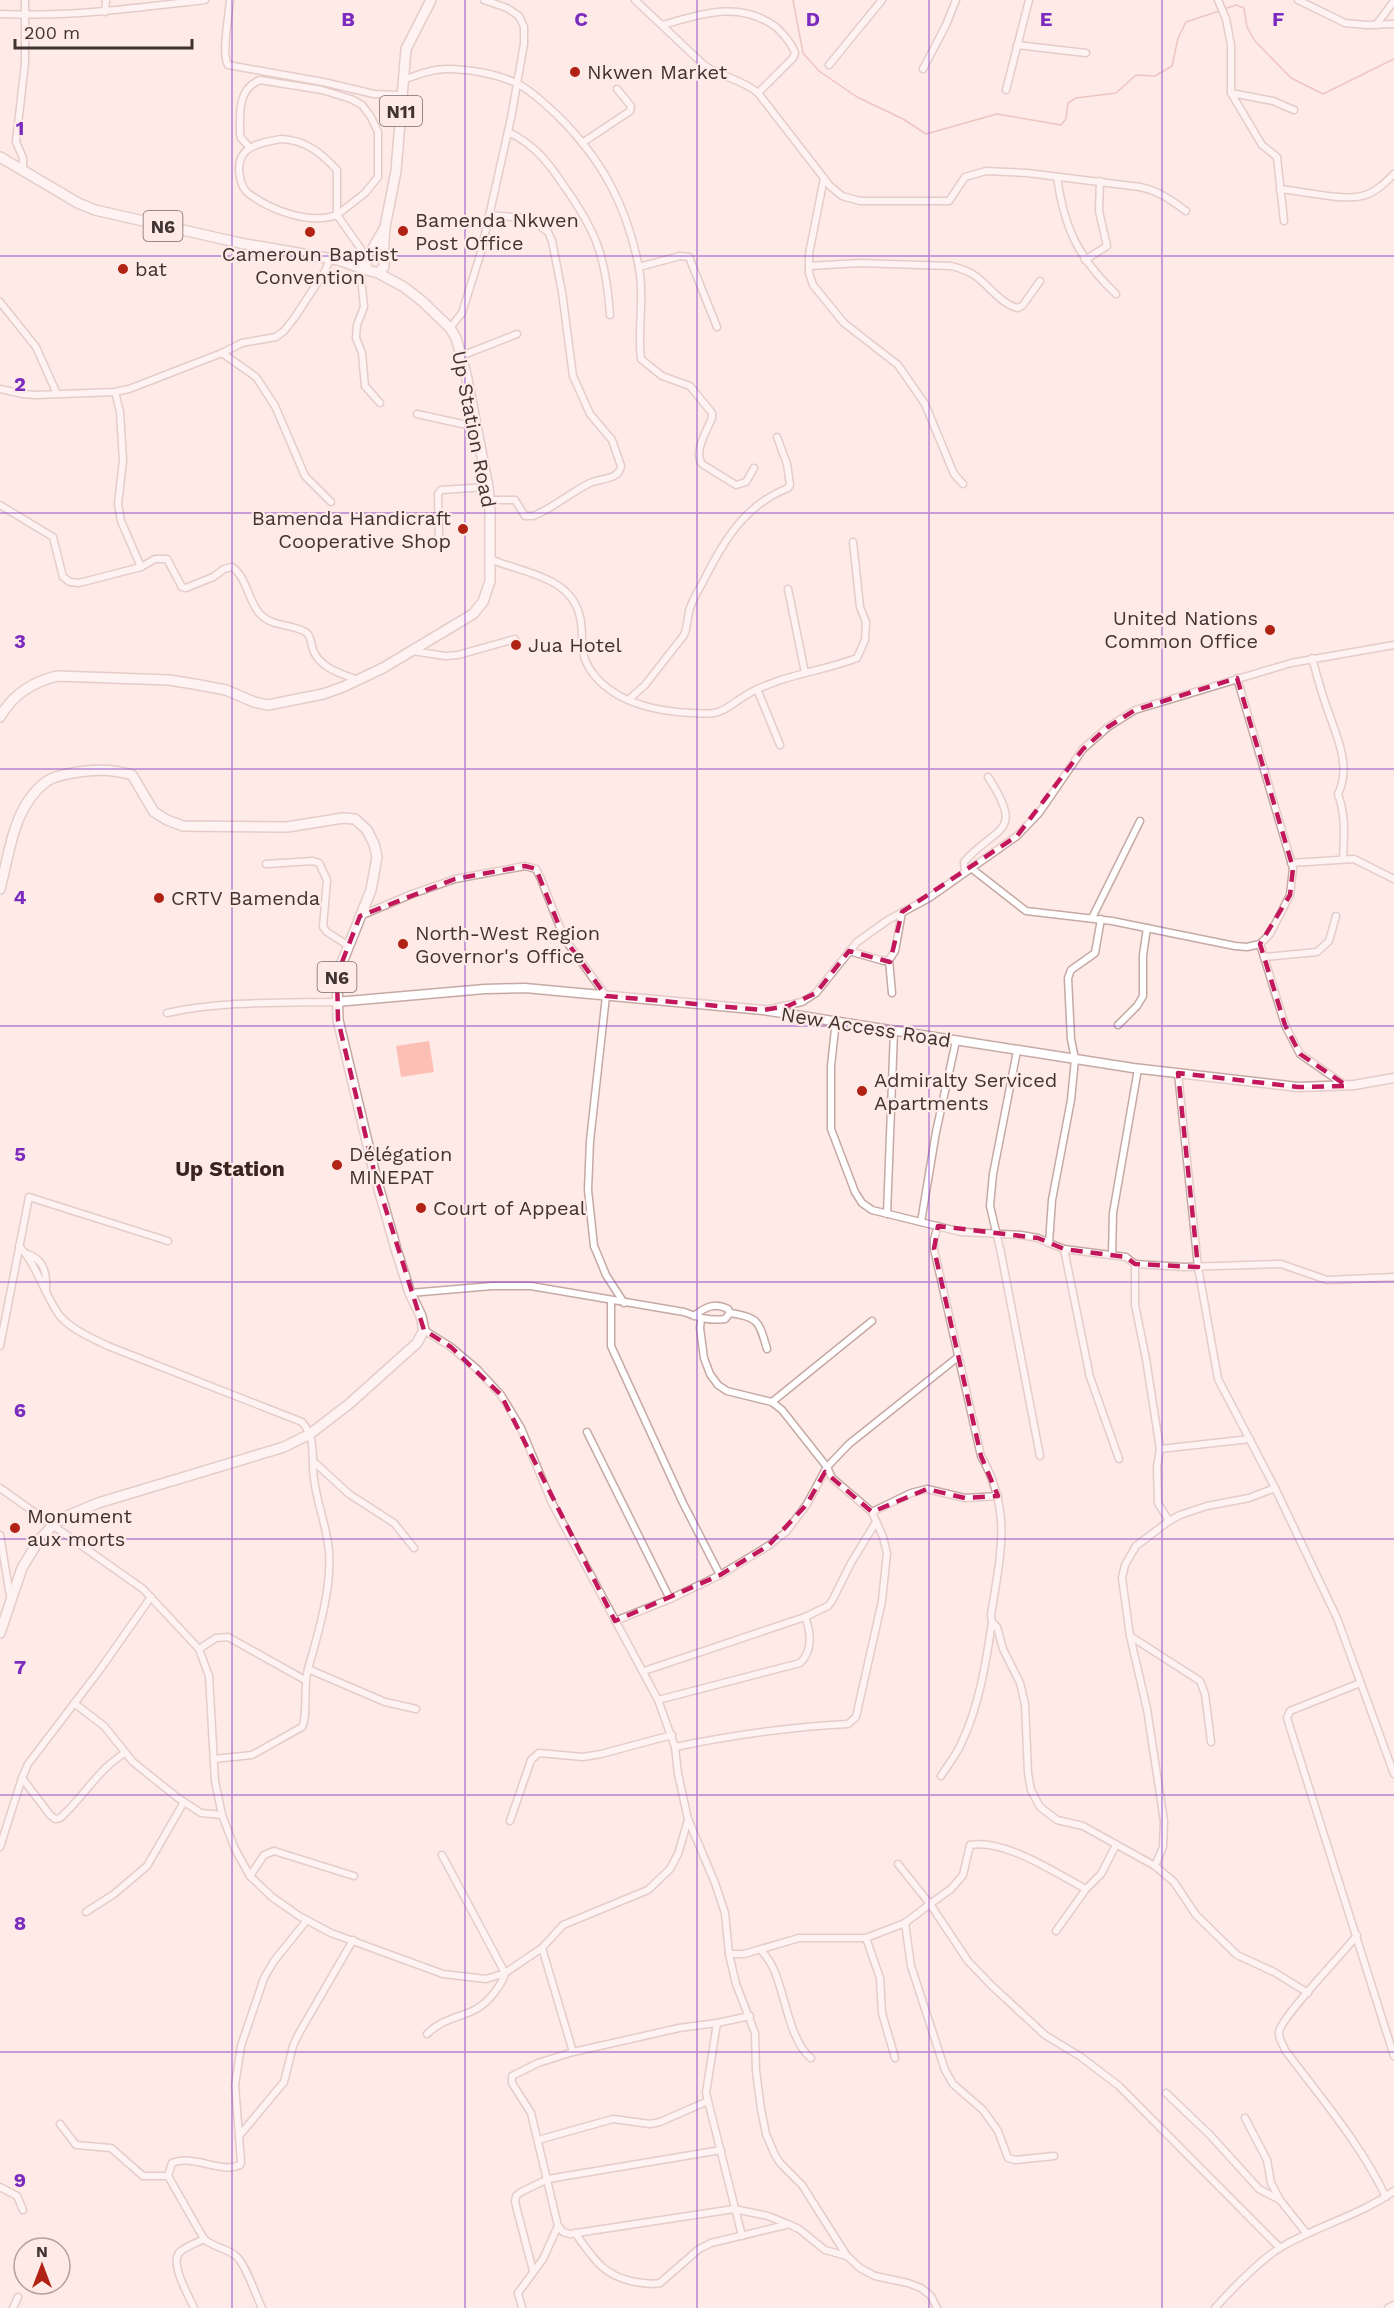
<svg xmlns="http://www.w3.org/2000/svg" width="1394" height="2308" font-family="'Work Sans',sans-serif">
<rect width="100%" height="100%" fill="#feeae7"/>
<polygon fill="#fbbfb4" points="429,1041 434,1072 401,1077 396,1046"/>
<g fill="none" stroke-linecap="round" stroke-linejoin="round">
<g stroke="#db9c91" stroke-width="1.5">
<polyline points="793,0 803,53 819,71 857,97 903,119 926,134 997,114 1061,125 1066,119 1068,103 1076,98 1116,93 1136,75 1155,76 1172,66 1178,38 1186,22 1219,11"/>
<polyline points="1224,9 1236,5 1244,8 1247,27 1255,41 1291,78 1323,94 1394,59"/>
</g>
<g stroke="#c7a9a4" stroke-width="9">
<g id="minor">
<path d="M230,0C229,15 221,55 228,65L323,82L374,94L402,95"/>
<path d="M635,0L704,65C720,77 742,79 758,93L830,186L842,196L860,201H949L965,177L986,171L1027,173L1140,187C1159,191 1171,200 1186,211"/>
<polyline points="1218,0 1226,19 1231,45 1231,93 1262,145 1277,157 1284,221"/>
<polyline points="1298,0 1345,23 1366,25 1394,24"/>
<polyline points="105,12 106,0"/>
<path d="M0,14C70,17 136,8 205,0"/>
<path d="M662,25C703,14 739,0 776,27C784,35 791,42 795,53L793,58L758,93"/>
<polyline points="1376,25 1394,1"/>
<polyline points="1017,45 1086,53"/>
<polyline points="829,65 882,0"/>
<polyline points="923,69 946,25 956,0"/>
<path d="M403,80C417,75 432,69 447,69C469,69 498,74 518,84C532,91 545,104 557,115C602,159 627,206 639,268C645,299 637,329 641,359L662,376L690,386L712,413V418C707,430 693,453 702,464L736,485L746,482L754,468"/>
<polyline points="1006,90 1029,0"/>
<polyline points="1231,93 1273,101 1294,110"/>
<path d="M508,132C534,144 549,163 564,186C597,232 606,258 610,315"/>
<path d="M281,139C306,140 321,153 337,170V215C309,225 270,210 248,193C243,189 241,183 240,177C234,147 258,143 281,139Z"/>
<polyline points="582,143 630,111 631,106 617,89"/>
<path d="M250,148L241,138L240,134C240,114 237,89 260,80L322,90L351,99L362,105L371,117L378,132V177L365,193L337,215L361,249L363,256"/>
<polyline points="23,170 23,158 16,142 25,63 25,0"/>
<path d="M1057,177C1064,227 1078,258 1116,294"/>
<polyline points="824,178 809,254 809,273 813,285 844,323 898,365 925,404 954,474 963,484"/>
<path d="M1280,189C1302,191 1342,201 1362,196C1375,193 1385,183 1394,174"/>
<path d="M489,215L523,218L535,222L548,232L552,241L562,292L573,376L590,414L612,440L621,466C619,480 601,478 590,483C571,492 554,508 533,516H525L515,500H489"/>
<polyline points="1085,260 1107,246 1099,211 1100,181"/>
<path d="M809,266L859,263L951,266C959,268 966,270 974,275C988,284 1000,304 1018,308L1023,305L1040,281"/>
<polyline points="360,267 364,307 357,325 356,338 362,353 365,386 380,403"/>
<polyline points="639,267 680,256 689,257 717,327"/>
<polyline points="0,302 36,347 57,394"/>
<polyline points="450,328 462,313 481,252 511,118 524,44 524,27 519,16 507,8 484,0"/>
<polyline points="222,353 256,377 275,406 305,476 331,502"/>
<polyline points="461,356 517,334"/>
<polyline points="0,389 23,394 36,395 115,392 129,389 222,353 242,343 276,337 284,331 295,317 325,271 330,259"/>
<polyline points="417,414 476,427"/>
<polyline points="0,505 53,537 63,577 70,582 79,583 141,567 121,521 118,504 123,460 120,412 115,392"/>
<polyline points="439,539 438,494 441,490 488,487"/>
<path d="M490,559C523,573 571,576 580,617C584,634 579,651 588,666C609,702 653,711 691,713C699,713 710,715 718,712C728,709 736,701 745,696C755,689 767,685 778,681C804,672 831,668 857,658L865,640L866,622L860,607L853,542"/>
<path d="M141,567L155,559H167L182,587L186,588L213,577L224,569L232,567C247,577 248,601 260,614C273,628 293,623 307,633C311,637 311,644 313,650C320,668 341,674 358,680"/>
<polyline points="788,589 805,673"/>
<polyline points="413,651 445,656 458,655 515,639"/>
<path d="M1312,658C1317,675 1321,692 1327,708C1336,735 1352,766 1338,794C1346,816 1344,836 1343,859"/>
<polyline points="757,689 780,745"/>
<path d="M628,700L645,685L684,635C688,626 687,617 690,608C694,596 702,585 707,574C726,537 747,504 788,488L790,485L787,464L777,437"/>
<polyline points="1291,863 1354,859 1394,879"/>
<polyline points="266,864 313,861 319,863 327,880 323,927 327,932 349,946"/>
<polyline points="971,868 1026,911 1112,921 1235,946 1247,947 1260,944 1270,934 1290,895 1293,868 1237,678"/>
<path d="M965,872L964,862C996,825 1026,835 988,777"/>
<polyline points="360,916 412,894 455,879 525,866 536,869 541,879 564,938 606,996 590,1141 588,1190 594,1246 606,1275 624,1303"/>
<polyline points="1092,918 1140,821"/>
<polyline points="1260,944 1285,1025 1300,1054 1346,1086"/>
<polyline points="849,951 884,961 889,960 895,951 902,912"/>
<polyline points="1264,957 1317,952 1329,941 1336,916"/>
<polyline points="889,960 892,993"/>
<polyline points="770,1009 802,1002 816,993 857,942 888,920 929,898 1017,836 1039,813 1083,749 1108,727 1135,710 1291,663 1394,645"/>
<path d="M167,1013C222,1001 280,1003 336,1002"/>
<polyline points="836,1020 831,1066 831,1129 855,1192 862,1203 872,1210 961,1232 1021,1235 1038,1238 1049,1243 1052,1200 1071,1100 1075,1059 1071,1039 1068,978 1071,970 1095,953 1101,919"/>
<polyline points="1118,1025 1137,1006 1143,996 1143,955 1147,928"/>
<polyline points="1017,1051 993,1174 990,1206 1001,1253 1040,1456"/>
<polyline points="1178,1073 1198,1267 1218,1379 1275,1488 1337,1618 1394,1774"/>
<polyline points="887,1214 894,1031"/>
<polyline points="921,1222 936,1132 956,1041"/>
<path d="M938,1226L934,1239V1249L981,1456C1013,1512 1000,1556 991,1615L992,1622L997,1627L1003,1649L1020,1683L1025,1704L1028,1773L1031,1790L1040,1807L1057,1820L1083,1826L1155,1866L1174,1882L1196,1915L1237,1955L1274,1972L1308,1993"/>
<polyline points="1049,1243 1064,1249 1126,1257 1135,1264 1135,1305 1146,1359 1160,1449 1157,1467 1158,1503 1169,1521"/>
<path d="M19,1246C38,1266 44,1295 60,1316C72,1330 92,1338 108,1346L302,1422C317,1439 311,1459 314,1479C317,1504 327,1527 329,1551C332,1588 318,1634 308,1669L385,1702L416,1709"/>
<polyline points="1064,1249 1090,1377 1119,1459"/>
<path d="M27,1254C44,1259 47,1273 46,1289"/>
<polyline points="1112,1255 1113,1213 1138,1069"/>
<polyline points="1135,1264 1184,1267 1281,1264 1327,1280 1394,1277"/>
<path d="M410,1293L492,1286H531L684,1312C700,1318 709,1321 725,1319L730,1313L728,1309C715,1302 705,1307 694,1316"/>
<polyline points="611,1301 611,1346 683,1503 720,1575"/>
<path d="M730,1313C759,1317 759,1322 767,1349"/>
<polyline points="424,1330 451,1347 477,1369 501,1395 521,1428 552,1503 658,1700 675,1747 678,1774 688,1819 715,1883 725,1913 729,1954 736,1984 755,2033 756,2071 761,2109 766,2134 774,2153 780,2163 802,2185 847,2256 860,2268 875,2276 908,2283 921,2288 931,2296 937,2308"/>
<polyline points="0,1346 29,1197 168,1241"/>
<polyline points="772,1402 872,1321"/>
<polyline points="587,1432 670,1599"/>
<polyline points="1160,1449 1250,1439"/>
<polyline points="313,1461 349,1494 394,1523 414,1548"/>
<polyline points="0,1488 143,1589 199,1649 209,1676 215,1781 222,1815 235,1849 250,1876 272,1897 299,1916 331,1933 443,1974 486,1979 505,1973 542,1948 563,1925 648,1890 670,1869 678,1854 688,1820"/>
<polyline points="872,1512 911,1493 927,1489 965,1498 998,1496"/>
<polyline points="0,1535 10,1596"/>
<polyline points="615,1621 670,1599 720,1575 768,1546 786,1532 807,1504 827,1467 849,1444 958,1357"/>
<polyline points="1130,1636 1200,1681 1205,1694 1211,1742"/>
<polyline points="199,1649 216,1638 228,1637 305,1680"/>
<polyline points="644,1671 805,1617 828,1606 832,1601 851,1563 876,1522"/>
<polyline points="1360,1683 1290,1711 1287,1718 1394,2056"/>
<path d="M658,1700L800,1663C813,1651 811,1632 805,1617"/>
<polyline points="74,1703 104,1726 133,1762 178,1798 201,1813 222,1815"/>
<path d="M675,1747C733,1735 789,1727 848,1724L856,1717L882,1601L887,1553L883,1537L872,1512L832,1478L827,1467L782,1410L772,1402L727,1391L718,1385L710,1374L704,1358L700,1328L701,1319"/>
<path d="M214,1759L252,1755L302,1727C308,1717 303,1686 308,1669"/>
<path d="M941,1776C948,1765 956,1755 961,1744C979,1707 986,1663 992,1622"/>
<path d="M22,1778L50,1815L55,1819L60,1818C84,1797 98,1769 125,1753"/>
<polyline points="510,1821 531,1760 539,1753 583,1757 601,1754 672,1735"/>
<polyline points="0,1847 22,1778 28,1764 99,1671 151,1597"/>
<path d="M898,1864L930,1904L951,1889L963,1875L970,1845C1006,1839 1055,1873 1086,1889L1101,1874L1116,1845"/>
<polyline points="1155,1866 1163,1847 1164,1821 1147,1709 1130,1636 1122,1578 1125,1565 1136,1546 1169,1521 1180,1515 1207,1506 1249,1498 1275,1488"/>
<polyline points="250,1876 264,1855 274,1851 354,1876"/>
<polyline points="86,1912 114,1894 147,1866 184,1802"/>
<polyline points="905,1923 911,1966 945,2070 953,2084 983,2110 998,2131 1008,2158 1015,2160 1054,2156"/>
<polyline points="1056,1931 1086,1889"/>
<path d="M1357,1935C1343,1954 1282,2016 1279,2032C1278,2038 1283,2044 1285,2050C1321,2098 1360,2143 1386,2197"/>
<polyline points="866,1938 880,1978 882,2013 895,2058"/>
<polyline points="542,1948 573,2052"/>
<path d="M761,1950C766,1956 771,1962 774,1970C785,1994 790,2042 811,2058"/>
<polyline points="729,1954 744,1954 799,1938 866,1938 905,1923 930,1904 968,1961 991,1985 1045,2035 1081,2057 1119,2086 1280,2248"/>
<polyline points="750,2016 717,2023 679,2028 573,2052 538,2063 512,2076 512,2083 531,2113 558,2226 563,2232 570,2234 734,2209 768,2216 788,2224 799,2229 825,2250 847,2256"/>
<polyline points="717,2023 706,2093 742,2236"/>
<path d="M427,2034C450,2011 473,2021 494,1993C499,1986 503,1982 505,1973L442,1855"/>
<polyline points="1166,2093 1210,2135 1259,2189 1280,2200"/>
<polyline points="1245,2118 1267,2160 1271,2183 1280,2200 1307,2234"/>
<polyline points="60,2124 76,2145 111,2148 143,2176 168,2176"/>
<polyline points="239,2136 284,2082 293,2046 298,2035 353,1940"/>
<polyline points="538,2140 613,2119 650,2124 660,2122 708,2101"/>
<polyline points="0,2187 17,2196 23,2210"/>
<path d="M575,2233C593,2257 601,2274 631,2281C641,2283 651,2285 660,2283L699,2249L711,2243L786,2225"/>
<polyline points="533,2271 515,2202 516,2196 521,2192 548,2179 721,2150"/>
<polyline points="13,2308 18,2297"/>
<path d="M194,2308C189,2296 170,2265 179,2253C184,2247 197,2243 204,2239"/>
<path d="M262,2308C255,2294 247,2267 237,2257C228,2248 214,2248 204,2239L168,2176L172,2163C194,2154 221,2174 240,2165L241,2162L235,2085L241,2046L264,1978L274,1961L307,1920"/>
<polyline points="522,2308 518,2293 543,2259 558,2226"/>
<path d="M1215,2308C1231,2290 1262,2258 1283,2246C1318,2226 1362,2214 1394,2191"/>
<polyline points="1388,2308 1394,2305"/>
</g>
</g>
<g stroke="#c7a9a4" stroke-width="11">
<polyline id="major" points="336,1002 485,989 525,988 763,1010 1133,1068 1298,1087 1354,1085 1394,1078"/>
</g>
<g stroke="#c7a9a4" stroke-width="12">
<g id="highway">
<polyline points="0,157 78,203 95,210 240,243 338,260 367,270"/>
<polyline points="370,253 384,229"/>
<polyline points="383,257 385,227 396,171 406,49 431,0"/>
<path d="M0,717C13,694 32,682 57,676L169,680L194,684L226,690L254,702L268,705L323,694L343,687L383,668L473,614L483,602L490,581V510L488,487L466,374L456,338L450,328L422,301L404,287L378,273L367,270L365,259L370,253H379L384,259V267L378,273"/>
<path d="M0,889C10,852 13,806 47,781C56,775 68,774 78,772C97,769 114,769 132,775L154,812L167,820L183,826L287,827L343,818L355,819L367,830L374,844L377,857L371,890L337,975L338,1020L375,1175L396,1249L410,1293L421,1316L424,1330L417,1343L349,1404L310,1434L284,1447L98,1503L65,1517L53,1525L39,1540L22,1568L0,1633"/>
</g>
</g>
<use href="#minor" stroke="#fff" stroke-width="6"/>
<use href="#major" stroke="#fff" stroke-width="8"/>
<use href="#highway" stroke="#fff" stroke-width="9"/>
</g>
<path d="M0 0H1394V2308H0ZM1237,678L1293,868L1290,895L1260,944L1285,1025L1300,1054L1347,1086L1298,1087L1178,1073L1198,1267L1135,1264L1126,1257L1064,1249L1038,1238L938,1226L934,1249L981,1456L998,1496L965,1498L927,1489L872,1512L825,1472L807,1504L768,1546L720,1575L615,1621L501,1395L451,1347L424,1330L375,1175L338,1020L337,975L360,916L455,879L525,866L536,869L564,938L606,996L763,1010L788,1006L816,993L849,951L890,962L902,912L1017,836L1083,749L1108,727L1135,710Z" fill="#feeae7" fill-opacity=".55" fill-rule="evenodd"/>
<path fill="none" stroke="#c2185b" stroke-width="4.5" stroke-dasharray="12 8" stroke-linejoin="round" d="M1237,678L1293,868L1290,895L1260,944L1285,1025L1300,1054L1347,1086L1298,1087L1178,1073L1198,1267L1135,1264L1126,1257L1064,1249L1038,1238L938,1226L934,1249L981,1456L998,1496L965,1498L927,1489L872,1512L825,1472L807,1504L768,1546L720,1575L615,1621L501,1395L451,1347L424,1330L375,1175L338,1020L337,975L360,916L455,879L525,866L536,869L564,938L606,996L763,1010L788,1006L816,993L849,951L890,962L902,912L1017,836L1083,749L1108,727L1135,710Z"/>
<path fill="none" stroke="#7b2cbf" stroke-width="1.5" stroke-opacity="0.55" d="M232,0V2308M465,0V2308M697,0V2308M929,0V2308M1162,0V2308M0,256H1394M0,513H1394M0,769H1394M0,1026H1394M0,1282H1394M0,1539H1394M0,1795H1394M0,2052H1394"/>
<g fill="#b02213" stroke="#feeae7" stroke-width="2">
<circle cx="575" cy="72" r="6"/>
<circle cx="403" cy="231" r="6"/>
<circle cx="310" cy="232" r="6"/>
<circle cx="123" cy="269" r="6"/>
<circle cx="463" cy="529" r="6"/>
<circle cx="1270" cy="630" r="6"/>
<circle cx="516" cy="645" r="6"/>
<circle cx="159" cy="898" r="6"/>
<circle cx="403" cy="944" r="6"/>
<circle cx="862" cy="1091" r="6"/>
<circle cx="337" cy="1165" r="6"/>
<circle cx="421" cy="1208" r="6"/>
<circle cx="15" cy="1528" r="6"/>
</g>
<g text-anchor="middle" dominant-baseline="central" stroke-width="4.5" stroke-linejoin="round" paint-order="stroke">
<g fill="#feeae7" stroke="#796b68" stroke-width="1.5">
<rect x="380" y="96" width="42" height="30" rx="4.5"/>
<rect x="143.5" y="211" width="39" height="30" rx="4.5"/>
<rect x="317.5" y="962" width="39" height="30" rx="4.5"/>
</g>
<g font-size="18" font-weight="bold" fill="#403431">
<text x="401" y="111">N11</text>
<text x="163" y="226">N6</text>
<text x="337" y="977">N6</text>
</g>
<g font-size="20" fill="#403431" stroke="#feeae7" text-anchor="start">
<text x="587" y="72">Nkwen Market</text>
<text x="415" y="220">Bamenda Nkwen<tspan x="415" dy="23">Post Office</tspan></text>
<text x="310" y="254" text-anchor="middle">Cameroun Baptist<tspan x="310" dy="23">Convention</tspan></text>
<text x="135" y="269">bat</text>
<text x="451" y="518" text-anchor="end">Bamenda Handicraft<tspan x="451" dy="23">Cooperative Shop</tspan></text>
<text x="1258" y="618" text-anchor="end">United Nations<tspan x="1258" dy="23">Common Office</tspan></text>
<text x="528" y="645">Jua Hotel</text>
<text x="171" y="898">CRTV Bamenda</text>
<text x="415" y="933">North-West Region<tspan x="415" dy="23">Governor's Office</tspan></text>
<text x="874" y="1080">Admiralty Serviced<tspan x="874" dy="23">Apartments</tspan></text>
<text x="349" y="1154">Délégation<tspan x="349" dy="23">MINEPAT</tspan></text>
<text x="433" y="1208">Court of Appeal</text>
<text x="27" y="1516">Monument<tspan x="27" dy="23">aux morts</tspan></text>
</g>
<g font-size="20" fill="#403431" stroke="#feeae7">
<text transform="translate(474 429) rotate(79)">Up Station Road</text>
<text transform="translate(866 1027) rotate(9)">New Access Road</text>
</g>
<g font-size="21" font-weight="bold" fill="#3b231f" stroke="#feeae7">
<text x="230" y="1168">Up Station</text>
</g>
</g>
<g font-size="20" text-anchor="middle" font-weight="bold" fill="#7b2cbf" stroke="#feeae7" stroke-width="4.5" stroke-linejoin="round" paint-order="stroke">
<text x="348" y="26">B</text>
<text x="581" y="26">C</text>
<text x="813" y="26">D</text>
<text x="1046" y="26">E</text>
<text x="1278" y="26">F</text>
<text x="20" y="135">1</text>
<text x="20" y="391">2</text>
<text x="20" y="648">3</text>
<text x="20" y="904">4</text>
<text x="20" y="1161">5</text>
<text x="20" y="1417">6</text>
<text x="20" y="1674">7</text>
<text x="20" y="1930">8</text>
<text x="20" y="2187">9</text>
</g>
<g transform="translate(42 2266)"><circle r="28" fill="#feeae7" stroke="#b2a19e" stroke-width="1.5"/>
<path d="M0-4.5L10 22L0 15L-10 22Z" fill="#b02213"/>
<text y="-9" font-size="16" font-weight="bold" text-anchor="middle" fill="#403431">N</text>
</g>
<path d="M15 39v9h177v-9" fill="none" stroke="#403431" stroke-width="3"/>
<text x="24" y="39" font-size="18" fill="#403431" stroke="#feeae7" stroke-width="4.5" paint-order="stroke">200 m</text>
</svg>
